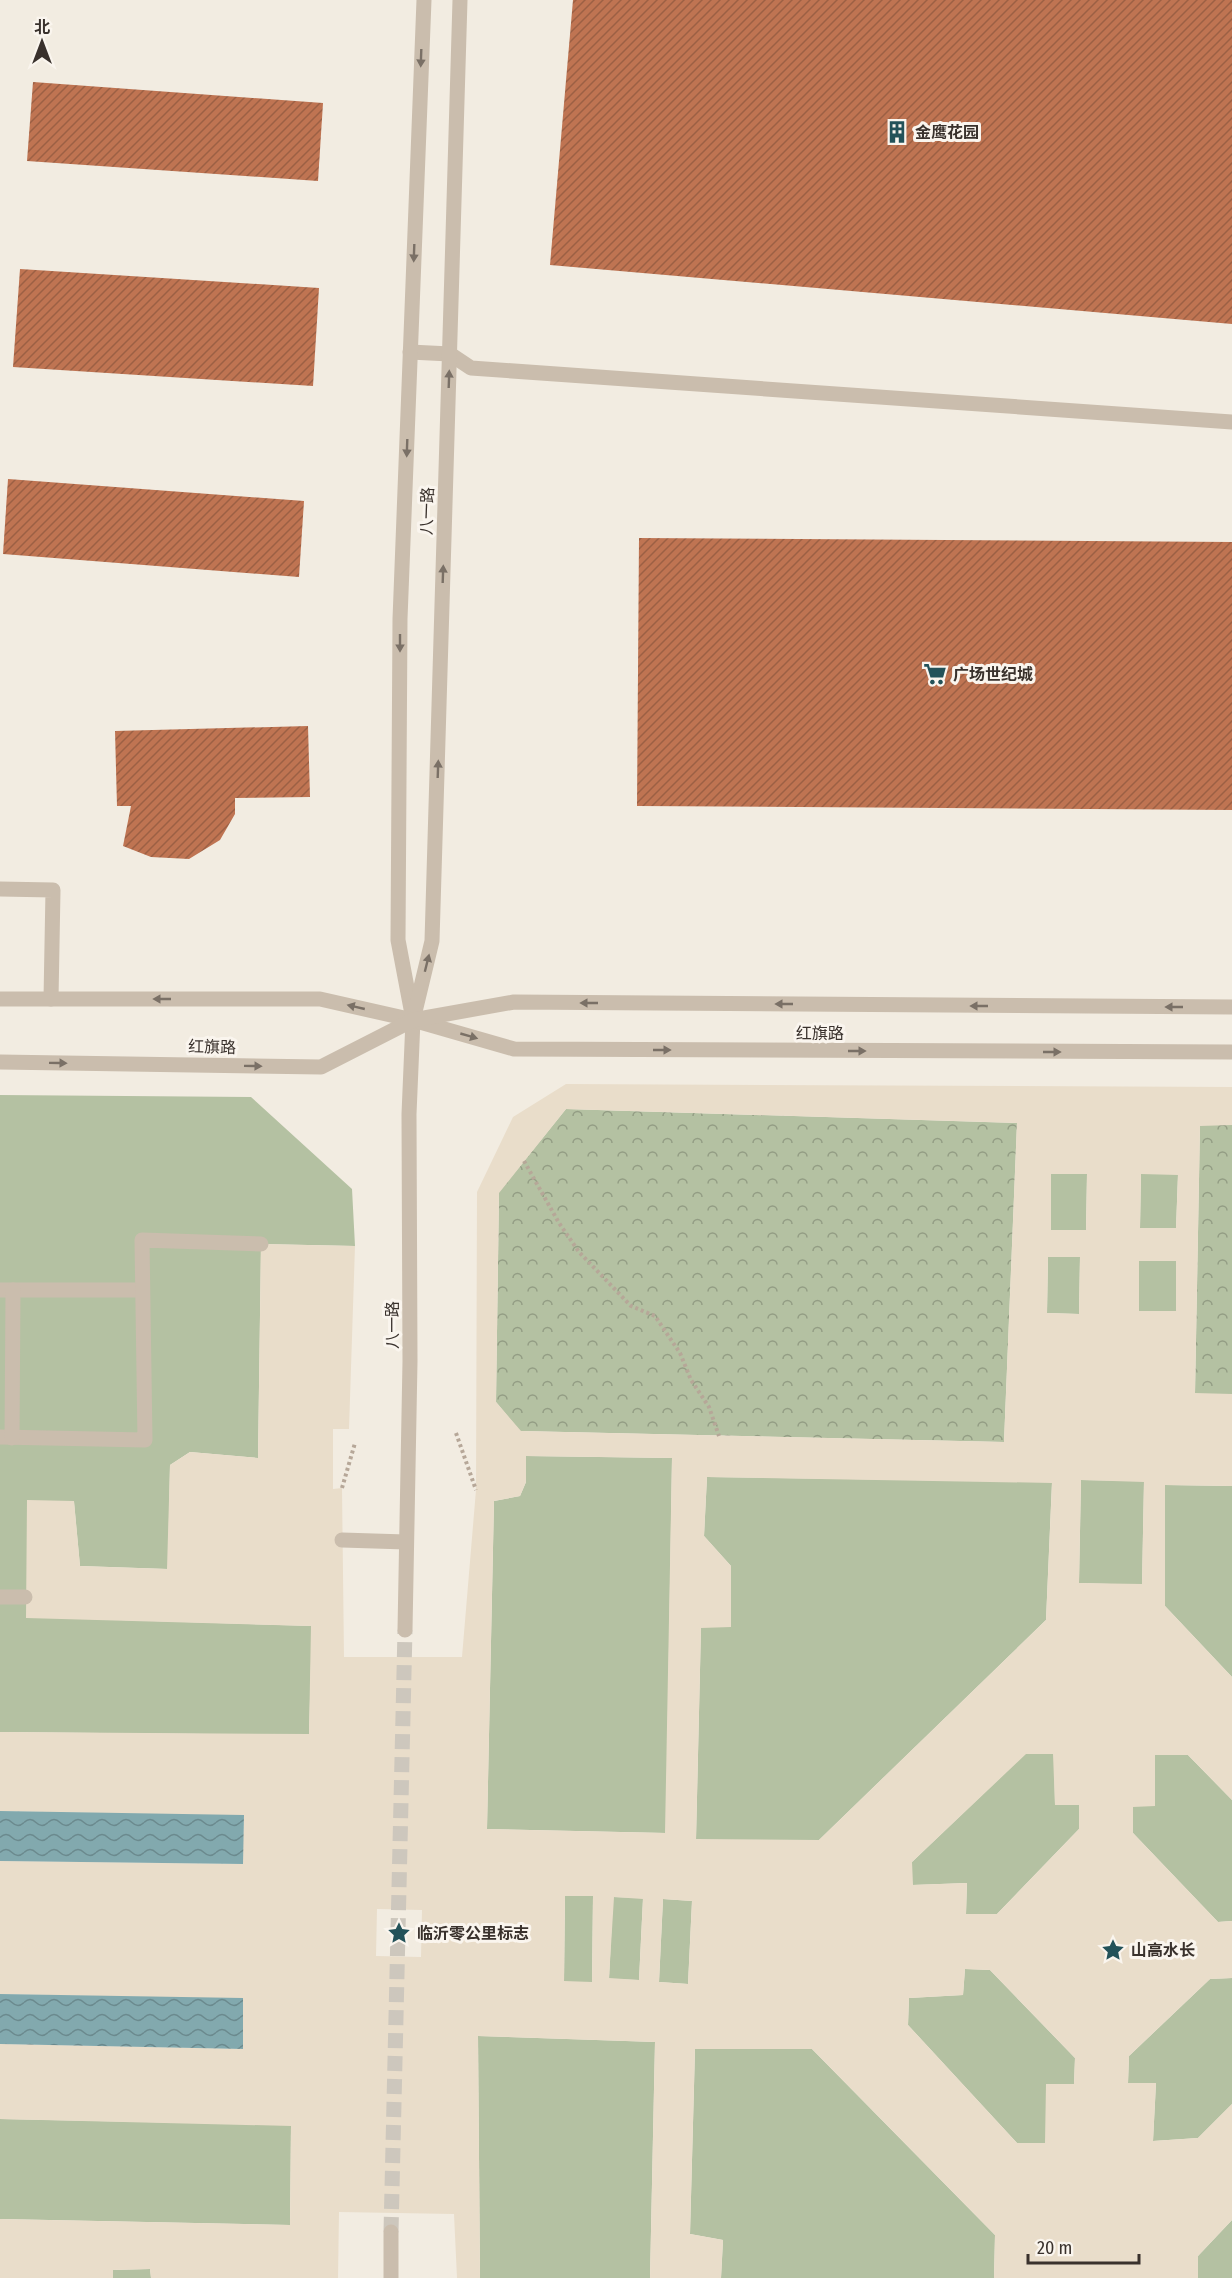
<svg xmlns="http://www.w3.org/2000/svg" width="1232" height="2278" font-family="'Fira Sans Condensed','Noto Sans SC',sans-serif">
<defs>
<pattern id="forest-crowns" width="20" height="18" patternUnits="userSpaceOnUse" patternTransform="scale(1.5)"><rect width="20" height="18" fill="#b4c1a2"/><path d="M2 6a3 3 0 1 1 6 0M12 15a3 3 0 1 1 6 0" fill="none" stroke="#939d84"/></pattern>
<pattern id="water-waves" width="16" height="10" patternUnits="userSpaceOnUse" patternTransform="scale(1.5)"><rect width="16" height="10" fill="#82a9ae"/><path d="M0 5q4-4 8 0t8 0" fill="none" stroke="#6b8a8e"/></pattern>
<pattern id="building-hatch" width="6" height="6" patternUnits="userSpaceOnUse" patternTransform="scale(1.5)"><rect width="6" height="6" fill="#bf7452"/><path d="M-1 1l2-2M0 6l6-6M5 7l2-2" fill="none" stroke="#9c6044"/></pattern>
</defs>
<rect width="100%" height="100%" fill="#f2ece1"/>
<g fill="#b4c1a2">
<polygon points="0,1095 251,1097 352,1189 355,1246 261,1244 258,1458 190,1452 170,1465 168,1569 80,1566 74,1502 26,1617 312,1626 309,1735 0,1732"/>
<polygon points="1051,1174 1087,1174 1086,1230 1051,1230"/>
<polygon points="1141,1174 1178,1174 1176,1229 1140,1228"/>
<polygon points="1048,1257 1080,1257 1079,1314 1047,1313"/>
<rect x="1139" y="1261" width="37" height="50"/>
<polygon points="526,1456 672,1458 666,1833 487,1829 494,1501 520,1496 526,1482"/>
<polygon points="707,1477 1052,1482 1046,1620 819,1840 696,1840 701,1627 731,1627 731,1566 704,1536"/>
<polygon points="1081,1480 1144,1481 1142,1585 1079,1583"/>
<polygon points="1165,1485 1232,1486 1232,1677 1165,1606"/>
<polygon points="1026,1753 1054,1753 1055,1805 1079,1805 1079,1829 997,1914 966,1914 967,1883 912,1885 912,1862"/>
<polygon points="1155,1755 1188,1755 1232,1800 1232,1921 1218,1922 1133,1833 1133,1806 1155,1806"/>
<polygon points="565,1896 593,1896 592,1982 564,1982"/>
<polygon points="613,1897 643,1898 639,1980 609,1979"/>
<polygon points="663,1899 692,1901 688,1984 659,1982"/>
<polygon points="965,1969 990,1970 1075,2058 1074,2084 1046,2084 1046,2143 1017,2143 908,2025 909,1998 963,1995"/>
<polygon points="1232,1978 1232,2104 1198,2138 1153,2141 1156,2083 1128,2083 1129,2056 1210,1979"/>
<polygon points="478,2036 655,2042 650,2278 480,2278"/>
<polygon points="695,2049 812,2049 995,2235 994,2278 721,2278 723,2240 690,2234"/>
<polygon points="0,2119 291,2125 290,2225 0,2219"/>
<polygon points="1232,2220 1232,2278 1198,2278 1198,2256"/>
<polygon points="150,2269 151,2278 113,2278 113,2270"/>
</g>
<g fill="url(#forest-crowns)">
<polygon points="566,1109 1017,1123 1004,1442 520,1431 496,1402 499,1192"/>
<polygon points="1200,1125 1232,1125 1232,1394 1195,1394"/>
</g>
<path fill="#e9ddca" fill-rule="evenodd" d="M566,1084L1232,1087V1125L1200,1126L1195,1393L1232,1394V1486L1165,1485V1606L1232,1677V1800L1188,1755H1155V1806L1133,1807V1833L1218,1922L1232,1921V1978L1210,1979L1129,2056L1128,2083H1156L1153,2141L1198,2138L1232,2104V2220L1198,2256V2278H994L995,2235L812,2049H695L690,2234L723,2240L721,2278H650L655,2042L478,2036L480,2278H457L454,2214L339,2212L338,2278H151L150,2269L113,2270V2278H0V2219L290,2225L291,2126L0,2119V2044L242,2049L243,1999L0,1994V1861L242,1864L244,1816L0,1811V1732L309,1734L311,1626L26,1618L27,1500L74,1501L80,1566L167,1569L170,1465L190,1452L258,1458L261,1244L355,1246L349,1429H333V1489L342,1488L344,1657H462L476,1490L477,1192L513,1117ZM566,1109L1017,1123L1004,1442L521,1431L496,1402L499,1193ZM1051,1174H1087L1086,1230H1051ZM1141,1174L1178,1175L1176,1228H1140ZM1048,1257H1080L1079,1314L1047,1313ZM1139,1261H1176V1311H1139ZM526,1456L672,1458L665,1833L487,1829L494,1501L520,1496L526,1482ZM707,1477L1052,1483L1046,1620L819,1840L696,1839L701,1628L731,1627V1566L704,1536ZM1081,1480L1144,1482L1142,1584L1079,1583ZM1026,1754H1053L1055,1805H1079V1829L997,1914H966L967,1883L913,1885L912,1862ZM565,1896H593L592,1982L564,1981ZM614,1897L643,1899L639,1980L609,1978ZM663,1899L692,1901L688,1984L659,1982ZM377,1909L422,1910L421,1957L376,1956ZM965,1969L990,1970L1075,2058L1074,2084H1046L1045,2143H1017L908,2025L909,1998L963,1995Z"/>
<g fill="url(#water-waves)">
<polygon points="0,1811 244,1815 243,1864 0,1861"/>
<polygon points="0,1994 243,1998 243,2049 0,2044"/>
</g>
<g fill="url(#building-hatch)">
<polygon points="573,0 1232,0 1232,324 550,265"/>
<polygon points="33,82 323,103 318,181 27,161"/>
<polygon points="20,269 319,288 313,386 13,367"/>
<polygon points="8,479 304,501 299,577 3,554"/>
<polygon points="639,538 1232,542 1232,810 637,806"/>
<polygon points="308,726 310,797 235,798 235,814 220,840 189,859 151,857 123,846 131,806 117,806 115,731"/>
</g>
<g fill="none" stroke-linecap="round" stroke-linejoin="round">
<polyline stroke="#cdc7bd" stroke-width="15" stroke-dasharray="15 8" stroke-linecap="butt" points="391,2232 405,1630"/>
<g stroke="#b6a798" stroke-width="4" stroke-dasharray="3 3" stroke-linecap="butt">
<polyline points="524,1161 559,1223 579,1252 631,1306 655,1316 680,1353 691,1380 709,1407 719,1436"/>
<polyline points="456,1433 476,1490"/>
<polyline points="342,1488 355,1443"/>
</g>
<g stroke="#cabdad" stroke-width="15">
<polyline points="410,352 450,354 471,368 1232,422"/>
<polyline points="0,889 53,890 51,999"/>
<polyline points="342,1540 406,1542"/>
</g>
<g stroke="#cabdad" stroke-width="15">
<polyline points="0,1290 142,1290"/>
<polyline points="0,1437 145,1440 142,1240 261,1244"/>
<polyline points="12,1438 13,1290"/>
<polyline points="0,1597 25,1597"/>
</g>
<g stroke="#cabdad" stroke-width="15">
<polyline points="412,1014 398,940 400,619 424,0"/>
<polyline points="405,1630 410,1361 409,1114 413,1020 432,941 460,0"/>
<polyline points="391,2232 391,2278"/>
</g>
<g stroke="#cabdad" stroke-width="15">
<polyline points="0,999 320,999 413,1020 514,1049 1232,1052"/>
<polyline points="0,1062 321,1067 413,1020 514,1002 1232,1007"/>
</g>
</g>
<defs><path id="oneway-solid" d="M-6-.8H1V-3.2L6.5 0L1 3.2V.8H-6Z" transform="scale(1.5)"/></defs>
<g fill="#7a7066">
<use href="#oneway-solid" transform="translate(421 58) rotate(92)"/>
<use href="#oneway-solid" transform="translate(414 253) rotate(92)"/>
<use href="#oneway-solid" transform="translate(449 379) rotate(-88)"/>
<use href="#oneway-solid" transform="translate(407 448) rotate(92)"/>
<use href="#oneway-solid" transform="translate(443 574) rotate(-88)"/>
<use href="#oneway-solid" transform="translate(400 643) rotate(90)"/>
<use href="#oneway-solid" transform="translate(438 769) rotate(-88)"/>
<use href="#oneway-solid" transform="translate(427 963) rotate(-76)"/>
<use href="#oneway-solid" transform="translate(162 999) rotate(180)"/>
<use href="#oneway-solid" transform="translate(589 1003) rotate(-180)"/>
<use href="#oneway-solid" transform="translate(784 1004) rotate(-180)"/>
<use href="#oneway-solid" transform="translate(979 1006) rotate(-180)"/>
<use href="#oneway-solid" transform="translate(356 1007) rotate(-167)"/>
<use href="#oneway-solid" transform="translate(1174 1007) rotate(-180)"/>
<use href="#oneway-solid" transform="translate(469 1036) rotate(16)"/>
<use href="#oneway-solid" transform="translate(662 1050)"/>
<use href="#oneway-solid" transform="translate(857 1051)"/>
<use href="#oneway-solid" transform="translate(1052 1052)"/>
<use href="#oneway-solid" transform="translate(58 1063) rotate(1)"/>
<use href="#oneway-solid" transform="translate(253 1066) rotate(1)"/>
</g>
<defs>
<g id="building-bare" transform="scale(1.8)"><path d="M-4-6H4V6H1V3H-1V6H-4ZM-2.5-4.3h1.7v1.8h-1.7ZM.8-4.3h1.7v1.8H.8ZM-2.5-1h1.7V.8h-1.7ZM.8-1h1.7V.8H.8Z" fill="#235259" stroke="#faf5ee" stroke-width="2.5" paint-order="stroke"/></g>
<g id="supermarket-bare" transform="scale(1.8)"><path d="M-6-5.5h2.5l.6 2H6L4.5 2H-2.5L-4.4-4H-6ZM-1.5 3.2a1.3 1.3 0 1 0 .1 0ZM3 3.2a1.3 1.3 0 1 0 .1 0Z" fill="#235259" stroke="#faf5ee" stroke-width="2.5" paint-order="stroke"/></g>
<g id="sight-bare" transform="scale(1.8)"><path d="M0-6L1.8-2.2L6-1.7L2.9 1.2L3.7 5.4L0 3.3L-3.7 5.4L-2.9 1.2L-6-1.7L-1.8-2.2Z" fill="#235259" stroke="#faf5ee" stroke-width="2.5" paint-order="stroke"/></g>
</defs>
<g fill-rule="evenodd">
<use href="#building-bare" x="897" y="132"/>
<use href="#supermarket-bare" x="935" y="674"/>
<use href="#sight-bare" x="399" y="1933"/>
<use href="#sight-bare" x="1113" y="1950"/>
</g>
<g text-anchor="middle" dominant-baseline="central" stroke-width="6" stroke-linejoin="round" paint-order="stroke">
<g font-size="16" font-weight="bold" fill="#39312c" stroke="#faf5ee" text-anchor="start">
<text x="915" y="132">金鹰花园</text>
<text x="953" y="674">广场世纪城</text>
<text x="417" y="1933">临沂零公里标志</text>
<text x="1131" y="1950">山高水长</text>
</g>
<g font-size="16" fill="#39312c" stroke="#faf5ee">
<text transform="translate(427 511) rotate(-88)">八一路</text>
<text x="820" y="1033">红旗路</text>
<text transform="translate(212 1047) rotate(1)">红旗路</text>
<text transform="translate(392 1325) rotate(-90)">八一路</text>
</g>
</g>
<g transform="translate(42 42)" stroke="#faf5ee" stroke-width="4.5" paint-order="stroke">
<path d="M0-4.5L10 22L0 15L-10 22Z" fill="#39312c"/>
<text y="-9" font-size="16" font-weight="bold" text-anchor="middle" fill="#39312c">北</text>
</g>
<path d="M1028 2254v9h111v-9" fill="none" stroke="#39312c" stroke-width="3"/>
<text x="1037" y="2254" font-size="18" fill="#39312c" stroke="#faf5ee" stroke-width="4.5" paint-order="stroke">20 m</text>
</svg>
